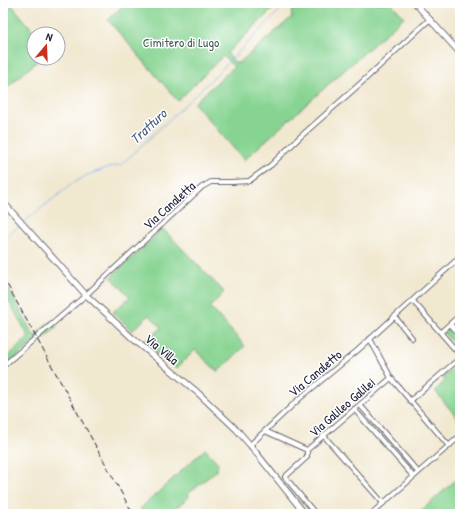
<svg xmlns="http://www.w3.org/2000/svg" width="463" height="517" font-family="'Patrick Hand',sans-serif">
<rect width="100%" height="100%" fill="#fff"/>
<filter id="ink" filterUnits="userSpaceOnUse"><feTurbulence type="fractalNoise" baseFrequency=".025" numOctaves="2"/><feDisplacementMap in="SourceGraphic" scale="8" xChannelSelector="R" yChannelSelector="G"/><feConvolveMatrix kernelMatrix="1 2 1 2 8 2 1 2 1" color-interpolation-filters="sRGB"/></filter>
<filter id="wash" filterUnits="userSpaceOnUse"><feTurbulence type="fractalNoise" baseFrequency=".012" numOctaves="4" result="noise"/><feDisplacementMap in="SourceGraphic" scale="16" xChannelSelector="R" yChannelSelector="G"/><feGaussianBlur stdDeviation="0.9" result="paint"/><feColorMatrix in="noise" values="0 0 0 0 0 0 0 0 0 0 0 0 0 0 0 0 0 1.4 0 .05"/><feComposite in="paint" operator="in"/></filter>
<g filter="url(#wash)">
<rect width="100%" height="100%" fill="#f1e8d0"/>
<g fill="#87d492" stroke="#547b66">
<polygon points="3,3 10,3 36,34 34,34 34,58 41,58 3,91"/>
<polygon points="126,3 279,3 227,53 234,62 239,63 292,17 291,11 300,3 391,3 404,17 244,160 194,103 234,67 223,56 178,101 108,20"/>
<polygon points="163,229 224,292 210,307 245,346 218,372 195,350 176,369 144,342 162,328 149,315 132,331 113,312 130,297 111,277"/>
<polygon points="3,279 34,336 50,322 57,327 44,338 36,340 11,362 9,367 3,373 3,361 29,337 3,291"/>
<polygon points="450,325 460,336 460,351 443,332"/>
<polygon points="460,363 460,421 435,391 445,381 443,377"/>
<polygon points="205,449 218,463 217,470 188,494 189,497 168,514 143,514 140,509"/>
<polygon points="460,476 460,514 418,514"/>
</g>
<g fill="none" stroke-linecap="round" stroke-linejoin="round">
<g stroke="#80b0eb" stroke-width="1">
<polyline points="24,222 72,184 87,175 110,167 121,165 210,81 287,3"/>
<polyline points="3,238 20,226"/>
</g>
</g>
</g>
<g filter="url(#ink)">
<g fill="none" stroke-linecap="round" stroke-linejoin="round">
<g stroke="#6a676f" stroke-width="6">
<g id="minor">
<polyline points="413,301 460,355"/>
<polyline points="395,317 412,338"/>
<polyline points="450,324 460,335"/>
<polyline points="441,332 460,315"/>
<polyline points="370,339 391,378 449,446"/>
<polyline points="3,366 86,295 202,187 211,182 232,182 249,181 271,165 300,137 361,83 430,19"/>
<polyline points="410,401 460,358"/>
<polyline points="360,405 418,472"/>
<polyline points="354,409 413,476"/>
<polyline points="265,431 307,450 391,378"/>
<polyline points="324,436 383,503"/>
<polyline points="250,445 299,399 358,350 460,257"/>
<polyline points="307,450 307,457 285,477 313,511 309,514"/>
<polyline points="371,514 460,436"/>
</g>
</g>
<g stroke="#6a676f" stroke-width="7">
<g id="tertiary">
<polyline points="415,3 460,53"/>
<polyline points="3,202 86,295 111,318 131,337 197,392 237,430 250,445 305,514"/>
</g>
</g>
<use href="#minor" stroke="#fff" stroke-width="4"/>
<use href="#tertiary" stroke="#fff" stroke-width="5"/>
<polyline stroke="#22223b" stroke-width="1" stroke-dasharray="6 3" stroke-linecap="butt" points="3,277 133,514"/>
</g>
</g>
<g text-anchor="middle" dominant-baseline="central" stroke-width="3" stroke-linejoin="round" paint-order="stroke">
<g font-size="13" fill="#456059" stroke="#fff">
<text x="181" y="42">Cimitero di Lugo</text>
</g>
<g font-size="13" fill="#22223b" stroke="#fff">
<text transform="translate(169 205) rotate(-42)">Via Canaletta</text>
<text transform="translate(162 349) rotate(40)">Via Villa</text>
<text transform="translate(315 373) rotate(-40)">Via Canaletto</text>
<text transform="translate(342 407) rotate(-41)">Via Galileo Galilei</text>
</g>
<g font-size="14" font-style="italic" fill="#485b81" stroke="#fff">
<text transform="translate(148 126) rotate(-43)">Tratturo</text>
</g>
</g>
<rect width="463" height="517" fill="none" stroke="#fff" stroke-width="16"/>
<g transform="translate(46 46) rotate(19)"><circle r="19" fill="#ffffff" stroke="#a7a7b1"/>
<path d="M0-3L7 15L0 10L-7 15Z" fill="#c8321e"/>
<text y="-6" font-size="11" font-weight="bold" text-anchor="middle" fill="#22223b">N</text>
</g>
</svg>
